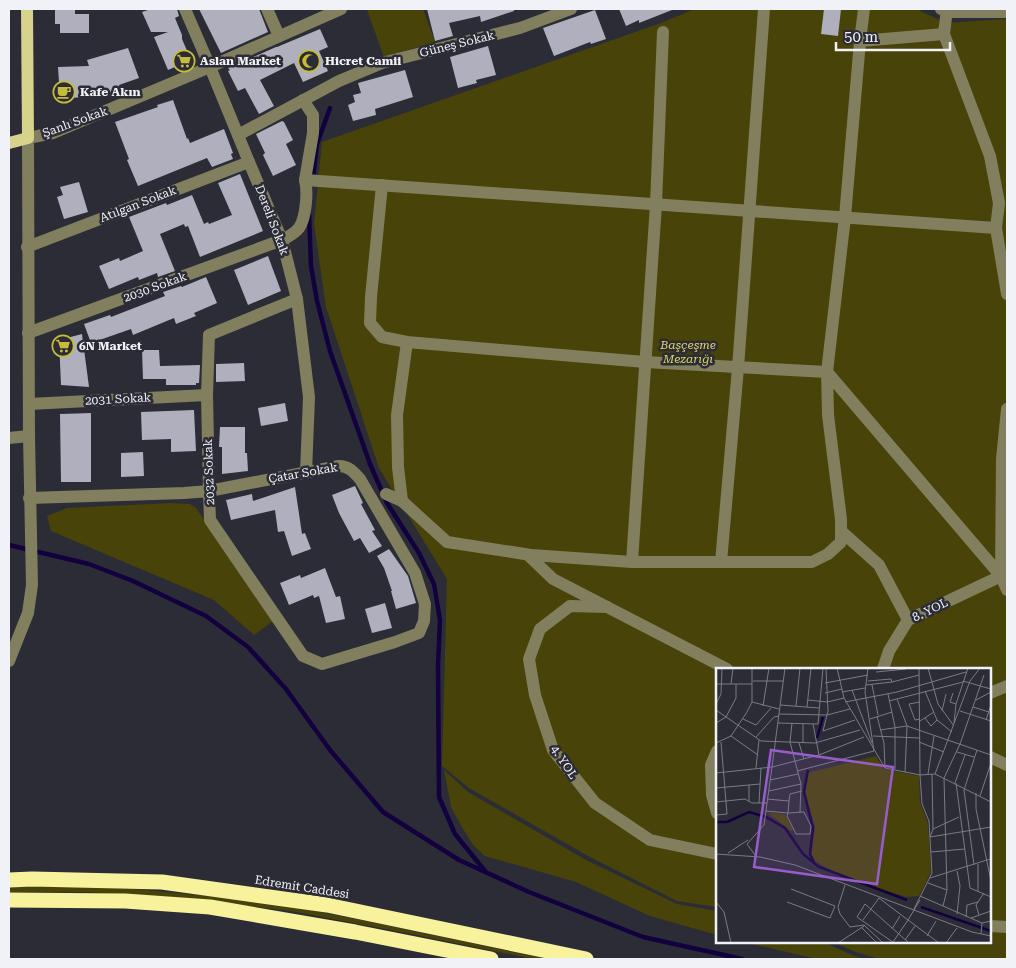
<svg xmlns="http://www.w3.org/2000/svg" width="1016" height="968" font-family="'Roboto Serif',serif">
<rect width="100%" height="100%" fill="#2c2c37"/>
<g fill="#484309">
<polygon points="370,9 423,9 435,42 384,57 367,10"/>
<polygon points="695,9 919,9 920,11 946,23 1007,19 1007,959 879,959 853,951 833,942 990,942 990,669 717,669 717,907 677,901 588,856 469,788 442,766 447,579 379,468 326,307 314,224 322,142 661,23"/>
<polygon points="172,503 190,504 196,508 273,621 254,635 214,600 51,531 47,516 67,508"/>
<polygon points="444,770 468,792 586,860 677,904 717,911 717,935 650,916 576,882 485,856 473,845 462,827 451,807"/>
<polygon points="9,887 85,887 134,889 219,897 294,907 366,921 548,959 534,959 401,932 291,911 168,897 84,892 9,892"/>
<polygon points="743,942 823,942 852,955 865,959 817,959"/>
</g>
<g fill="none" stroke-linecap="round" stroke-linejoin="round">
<g stroke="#13003e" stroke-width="4.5">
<polyline points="313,179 317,144 330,108"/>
<polyline points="309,214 311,266 317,301 330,351 370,464 387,503 419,553 434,584 440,620 438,665 439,797 455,834 485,871"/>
<polyline points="9,545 89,564 133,581 206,616 248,647 286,689 330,750 383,812 459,860 529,892 643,937 742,959"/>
</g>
</g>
<g fill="#afafbd">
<polygon points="151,9 177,9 179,16 175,18 182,35 182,39 191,60 168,70 154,37 168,32 151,32 142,12"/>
<polygon points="199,9 259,9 268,32 221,53"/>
<polygon points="427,9 514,9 514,11 481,22 480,16 449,23 453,36 435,41"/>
<polygon points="619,9 672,9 672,10 639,23 639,20 626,26"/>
<polygon points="824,9 841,9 838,36 821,34"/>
<polygon points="55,10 75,10 75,14 89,14 89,33 60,33 60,24 55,24"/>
<polygon points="595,10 606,39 591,44 590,42 554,56 543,28"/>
<polygon points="320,29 328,47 319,51 328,71 303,82 294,63 260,80 274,106 259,114 245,88 238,91 228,71 230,70 228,68 276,47 277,47"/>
<polygon points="488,46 496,75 476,80 477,83 458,88 450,57"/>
<polygon points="128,48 139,78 119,85 120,89 97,97 60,98 58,67 89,66 87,60"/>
<polygon points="405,70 413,97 375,109 376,115 353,121 348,105 355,102 353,95 361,93 358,83"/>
<polygon points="173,100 187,139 188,138 190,143 224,129 233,153 231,154 233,159 212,167 207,158 138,186 127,160 129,159 115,122 158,107 157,105"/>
<polygon points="282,121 284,122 293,140 286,144 296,165 273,176 263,155 265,153 256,134"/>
<polygon points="240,174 263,231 200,257 188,226 185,227 184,224 160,234 175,271 158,277 157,273 139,280 138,277 109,289 99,266 119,258 120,261 143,251 129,217 166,203 167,205 192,195 204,224 208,222 209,224 232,215 218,183"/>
<polygon points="79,182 88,212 64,219 57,197 63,195 60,187"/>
<polygon points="268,256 281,291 248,305 234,270"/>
<polygon points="206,277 217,303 194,313 196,316 176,324 174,318 133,335 131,329 91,343 84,324 110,315 111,317 165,296 163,292 181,286 182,287"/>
<polygon points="82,334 89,387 61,385 59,340"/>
<polygon points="142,350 159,350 160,366 200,365 199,383 196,383 196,385 166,385 166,379 143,379"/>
<polygon points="244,363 245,381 216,382 216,364"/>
<polygon points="285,403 288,421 261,426 258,408"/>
<polygon points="194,410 196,451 171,452 171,439 142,440 141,412"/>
<polygon points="91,413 91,482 61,482 60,414"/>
<polygon points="220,427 245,427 245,453 247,453 248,471 222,474 222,447 219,447"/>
<polygon points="143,452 144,476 121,477 121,453"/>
<polygon points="355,486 363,503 361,504 375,530 372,531 382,546 369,553 360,538 354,541 339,513 332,495"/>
<polygon points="295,487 302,534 305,533 311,549 292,556 284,531 278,532 275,510 231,520 226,500 252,494 253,501"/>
<polygon points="389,549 408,576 416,603 396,609 391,591 392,591 384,568 377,556"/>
<polygon points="325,568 336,597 340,596 345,619 326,623 319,596 314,598 313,595 289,605 280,583 300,575 301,578"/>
<polygon points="385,603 392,628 372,633 365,609"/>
</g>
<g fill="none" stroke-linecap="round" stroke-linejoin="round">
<g stroke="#817f5e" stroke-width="12">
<polyline points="185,9 210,67 249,162 282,240 297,299 309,397 306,473"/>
<polyline points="267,9 279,36"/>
<polyline points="941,9 947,12 1007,12"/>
<polyline points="947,9 944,34 990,156 999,203 996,228 1007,294"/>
<polyline points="860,41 944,34"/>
<polyline points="303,100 313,115 313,133 305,180 996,228"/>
<polyline points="238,135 339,81 382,63 520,28 571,9"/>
<polyline points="382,185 371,297 370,323 382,337 407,342 645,362 827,372 1001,576 908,620 889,651 883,669"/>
<polyline points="27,247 249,162"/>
<path d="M28,333L282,240C288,237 295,233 299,228C306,218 308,192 305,180"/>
<polyline points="29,404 207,395"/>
<polyline points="1007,409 1002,459 1001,576 1007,590"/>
<polyline points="9,438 29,436"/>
<polyline points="386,494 402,501 447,542 531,555 632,562 812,562 828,554 841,542 841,519 828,415 827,372 845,217 860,41 864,9"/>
<path d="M29,498L184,493L209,491L339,466C349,466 354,472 360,479L415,573L425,604L424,621L419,633L395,642L322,664L303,656L210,520L209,491L207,395L209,335L297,299"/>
<polyline points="402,501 398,467 397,415 407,342"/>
<polyline points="841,531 879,565 908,620"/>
<polyline points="528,555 553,579 727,669"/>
<polyline points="632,562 656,204 663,32"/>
<polyline points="721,562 738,368 764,9"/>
<polyline points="607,607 570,606 540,629 529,659 535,695 553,750 595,803 650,840 717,854"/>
<polyline points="9,661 28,613 32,585 29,436 28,138 53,133 210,67 341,9"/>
<polyline points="990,693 1007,686"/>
<polyline points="717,751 711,765 712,795 717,813"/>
<polyline points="990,757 1007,765"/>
<polyline points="990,926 1007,927"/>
</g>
<polyline stroke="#d7d28c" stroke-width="12" points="9,143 28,138 27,9"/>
<g stroke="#f8f29d" stroke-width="15">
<polyline points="9,880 32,879 162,882 327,905 586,959"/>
<polyline points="9,900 125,901 210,907 355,932 491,959"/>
</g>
</g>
<defs>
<g id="supermarket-ring" transform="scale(1.125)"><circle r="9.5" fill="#2c2c37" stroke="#c6bc3c" stroke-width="1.5"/><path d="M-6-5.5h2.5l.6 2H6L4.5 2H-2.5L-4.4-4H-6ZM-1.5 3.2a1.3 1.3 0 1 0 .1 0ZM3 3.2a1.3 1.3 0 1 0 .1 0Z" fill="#c6bc3c"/></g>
<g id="mosque-ring" transform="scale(1.125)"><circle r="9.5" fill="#2c2c37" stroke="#c6bc3c" stroke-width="1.5"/><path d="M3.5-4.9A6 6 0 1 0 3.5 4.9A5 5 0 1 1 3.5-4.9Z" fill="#c6bc3c"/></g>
<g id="cafe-ring" transform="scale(1.125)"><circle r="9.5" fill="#2c2c37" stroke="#c6bc3c" stroke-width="1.5"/><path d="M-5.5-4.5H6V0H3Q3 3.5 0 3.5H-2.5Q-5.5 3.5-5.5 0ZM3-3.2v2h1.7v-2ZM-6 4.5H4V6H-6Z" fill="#c6bc3c"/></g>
</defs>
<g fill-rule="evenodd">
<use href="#supermarket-ring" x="184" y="61"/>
<use href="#mosque-ring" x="309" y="61"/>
<use href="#cafe-ring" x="64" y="92"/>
<use href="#supermarket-ring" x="63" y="346"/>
</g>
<g text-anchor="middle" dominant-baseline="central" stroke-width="5" stroke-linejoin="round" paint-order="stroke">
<g font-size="12" fill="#f1f1f8" stroke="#2c2c37">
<text transform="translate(457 44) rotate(-14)">Güneş Sokak</text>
<text transform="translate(75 122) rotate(-20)">Şanlı Sokak</text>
<text transform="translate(138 204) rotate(-21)">Atılgan Sokak</text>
<text transform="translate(272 220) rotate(69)">Dereli Sokak</text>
<text transform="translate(155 287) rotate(-20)">2030 Sokak</text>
<text transform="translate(118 399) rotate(-3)">2031 Sokak</text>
<text transform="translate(209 472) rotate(-92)">2032 Sokak</text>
<text transform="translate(303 473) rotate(-10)">Çatar Sokak</text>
<text transform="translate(930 610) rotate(-26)">8. YOL</text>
<text transform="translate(564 762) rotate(56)">4. YOL</text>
<text transform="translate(302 887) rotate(9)">Edremit Caddesi</text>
</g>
<g font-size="12" font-weight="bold" fill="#f1f1f8" stroke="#2c2c37" text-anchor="start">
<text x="200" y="61">Aslan Market</text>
<text x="325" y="61">Hicret Camii</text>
<text x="80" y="92">Kafe Akın</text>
<text x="79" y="346">6N Market</text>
</g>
<g font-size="12" font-style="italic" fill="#ded562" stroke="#2c2c37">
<text x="688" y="345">Başçeşme<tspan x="688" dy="14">Mezarığı</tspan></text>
</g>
</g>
<g transform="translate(716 668)">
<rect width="275" height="275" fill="#2c2c37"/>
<path d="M160,88L168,101L203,108L204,135L212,155L215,204L203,228L190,229L153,217L118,204L99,193L95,187L99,159L89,125L91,105ZM52,145L69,146L77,162L75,163Z" fill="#484309"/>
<path fill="none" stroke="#13003e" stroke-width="2.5" d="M101,70L107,49M92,102L88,124L97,160L94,186L98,194M0,154H11L33,144L50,149L69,160L87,186L103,199L191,232M205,239L275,263"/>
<path fill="none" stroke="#7b7b84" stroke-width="1" d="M121,0L128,30L169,100M212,0L222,36L238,58M160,4L190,1M37,13H67M247,13L275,21M176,14L203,7M109,15L152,7M0,16H36M15,16L17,0M150,17L176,14L175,11L152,13M156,17L162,47M136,22L156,75M209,23L221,52L236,64M126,24L149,20M109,25L126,21M237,25L234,34L240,36M172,26L179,59V101M181,31L191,58L189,104M92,32L111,34L128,30M260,32L275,24M173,33L247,14M36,34L63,41M129,34L181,24L250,4M204,34L193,36L199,52L204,51M0,36L5,26L6,0M64,37L103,40M47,38L53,0M80,38L84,0M91,39L95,0M257,39L273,44M0,42L45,73L99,75L144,62M226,43L230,26M244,43L275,53M63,46L111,47L134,41M161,48L168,75L169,100M209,50L215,58L221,52M27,51L40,57L55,40M154,51L176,44M270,52L275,37M204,53L218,44M0,55L10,49L20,30V16M62,55L102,56L107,0M76,55L74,74L85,116L84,144M238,55L240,36L252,0M87,56V75M97,56L103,87M164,62L191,58L275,87M107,63L112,43L110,0M107,63L139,52M15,68L42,87M157,68L204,70M40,69L58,49L63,48M203,74L228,84M0,75L15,68L31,44L36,34V0M83,75L88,91M241,84L258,89M40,100L43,72M169,100L204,107L219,106L275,134M81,103L158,83L149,24L152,0M0,105L56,99L69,0M212,106L218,68M216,106L217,161L214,169L275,159M219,106L254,13L264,0M54,112L82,106M239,115L249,87M240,115L254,220L275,229M33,117V133M0,120L44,116M53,123L85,116M260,125V141L275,213M264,128L275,95M51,131L73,133M0,134L29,131L36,135H51M43,135L45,100M50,143L72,145L88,144L95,158L94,166H80L71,148L72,145L73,133L74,126L86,123M0,147L11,146L5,74M217,161L243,149M215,184L249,181M12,185L32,172M0,186L44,189L79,197L256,264L275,268M39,187L31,176L48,157L56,99L103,87L148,69M262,196V223M258,197L248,122L261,82M214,210L274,191M212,215L231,222L228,110L244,76L268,7M129,217L122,239L124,246L134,259L148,257M75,221L119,238M204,228L266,255M204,232L192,252L223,275M0,234L8,244L15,275M71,234L114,250L119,238M227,238L231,222M198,241L216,205L213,153L206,136L204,107L203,0M241,246L244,218L241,203M263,247L260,237L268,225M250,249L251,237L262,234M255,250L275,243M147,252L163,230L192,252L177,274M148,257L167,275M145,259L161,275M176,261L184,248M265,266L266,255L275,253M211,268L220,253M189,272L199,258M122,275L148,258M178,275L141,249L149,236L193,275M230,275L241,260"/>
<path fill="#985dcd" fill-opacity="0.15" stroke="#985dcd" stroke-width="2.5" d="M55,82L177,99L161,216L38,199Z"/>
<rect width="275" height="275" fill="none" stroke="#f1f1f8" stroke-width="2.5"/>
</g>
<rect width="1016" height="968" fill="none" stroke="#f1f1f8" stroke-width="20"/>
<path d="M836 42v8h114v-8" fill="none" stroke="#f1f1f8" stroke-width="2.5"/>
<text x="844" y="42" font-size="15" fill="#f1f1f8" stroke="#2c2c37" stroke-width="4" paint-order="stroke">50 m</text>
</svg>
